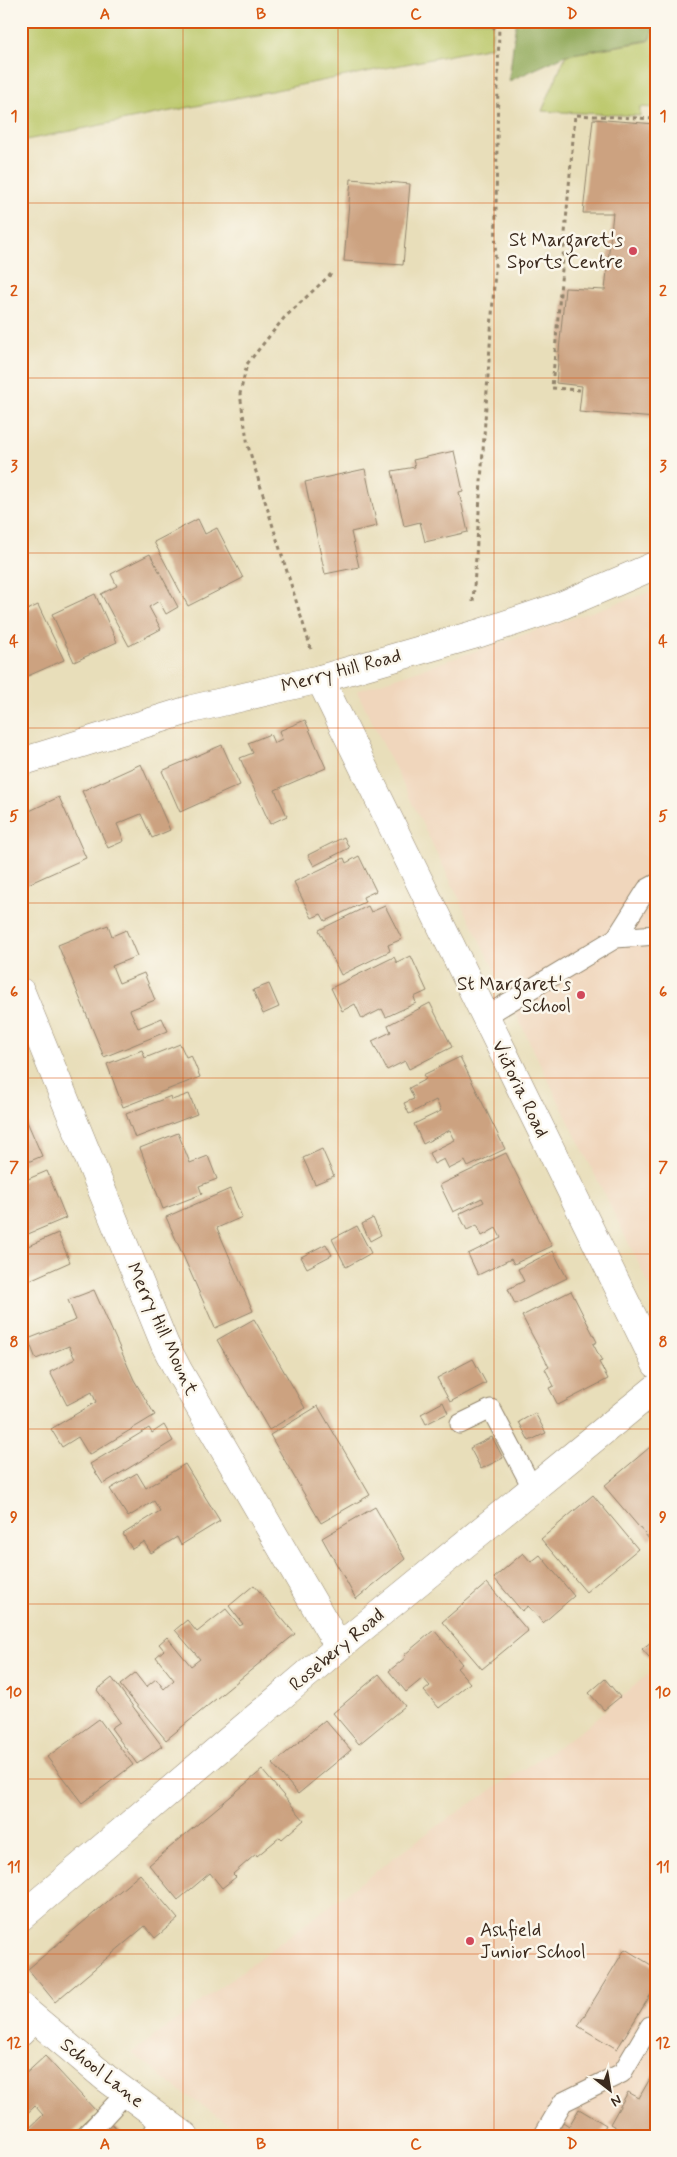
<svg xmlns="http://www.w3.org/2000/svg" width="677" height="2157" font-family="Mynerve,sans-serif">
<rect width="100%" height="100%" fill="#fbf7ec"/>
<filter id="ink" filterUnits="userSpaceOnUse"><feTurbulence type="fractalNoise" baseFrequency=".02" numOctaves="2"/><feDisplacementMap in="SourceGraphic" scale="10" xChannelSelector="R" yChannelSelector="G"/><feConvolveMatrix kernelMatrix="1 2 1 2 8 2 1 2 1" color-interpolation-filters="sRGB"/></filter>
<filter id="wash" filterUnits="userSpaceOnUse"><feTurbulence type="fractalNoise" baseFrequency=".0096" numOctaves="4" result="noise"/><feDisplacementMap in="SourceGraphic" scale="20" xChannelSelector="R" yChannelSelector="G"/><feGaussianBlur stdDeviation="1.12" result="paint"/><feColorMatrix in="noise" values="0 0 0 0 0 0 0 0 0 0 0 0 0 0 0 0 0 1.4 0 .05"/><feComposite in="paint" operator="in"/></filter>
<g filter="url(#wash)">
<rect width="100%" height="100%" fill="#e8deba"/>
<g fill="#f0d6bc">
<polygon points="656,590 656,1299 357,691"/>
<polygon points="656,1667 656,2136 248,2136 180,2091 132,2053 434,1828 584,1729"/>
</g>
<g fill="#bbc86a" stroke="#7b7944">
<polygon points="21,21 493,21 491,47 21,141"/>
<polygon points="656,26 656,108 640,107 640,116 542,111 566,55 649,41"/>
</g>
<polygon fill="#94ac5e" stroke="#686b3e" points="516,21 656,21 649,40 566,55 509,81"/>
<g id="blocks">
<g fill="#cca280">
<polygon points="593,119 656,124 656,418 579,412 582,386 556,383 565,288 605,290 613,213 583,213"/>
<polygon points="351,179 410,184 403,265 344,261"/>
<polygon points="454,451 463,491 459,492 468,532 425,542 420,522 404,526 392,471 415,467 413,460"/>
<polygon points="365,469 377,526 351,532 359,567 325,574 305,482"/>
<polygon points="198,519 205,534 217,528 243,578 188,606 154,542"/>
<polygon points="150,554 178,607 166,614 159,601 149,607 161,629 129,646 101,594 117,586 111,574"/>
<polygon points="95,594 117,642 74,662 52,614"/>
<polygon points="38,605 64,660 21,679 21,613"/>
<polygon points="305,720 326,768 275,790 287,816 270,824 240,758 253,753 248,743 270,734 274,743 282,739 279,731"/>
<polygon points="222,745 240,785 180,812 162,771"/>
<polygon points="141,764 170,830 152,838 141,814 117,824 124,841 108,848 82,791"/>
<polygon points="59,797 86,858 26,885 21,874 21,815"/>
<polygon points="344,837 349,848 314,866 308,855"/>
<polygon points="359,856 376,891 363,897 365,902 325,921 321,914 312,918 294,882 344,858 346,863"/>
<polygon points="368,906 371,912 385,906 402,939 388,945 390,951 341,975 319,930"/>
<polygon points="108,925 112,936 126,930 137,956 112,966 119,983 144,973 155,1000 130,1010 138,1028 162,1018 168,1031 104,1057 58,945"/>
<polygon points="411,956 427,991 414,997 416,1003 386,1017 382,1009 362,1019 355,1004 342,1011 331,988 394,957 397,963"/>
<polygon points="269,984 279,1007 263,1014 253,990"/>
<polygon points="430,1003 452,1047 409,1069 405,1061 387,1070 372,1041 391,1032 388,1025"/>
<polygon points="180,1044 186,1057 191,1055 200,1077 123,1107 107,1064 142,1050 145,1058"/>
<polygon points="460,1057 505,1149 468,1167 465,1161 449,1169 444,1159 434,1164 429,1153 455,1140 450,1130 423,1144 414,1124 441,1111 436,1100 409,1114 404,1103 414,1099 409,1088 426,1079 423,1075"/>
<polygon points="189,1094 197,1114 135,1138 126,1114 171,1096 172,1100"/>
<polygon points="26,1119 42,1156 21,1165 21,1121"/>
<polygon points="178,1133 190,1163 208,1156 217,1179 199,1186 202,1194 163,1209 140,1148"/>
<polygon points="322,1149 334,1176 315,1184 303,1158"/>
<polygon points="506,1153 552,1246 514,1264 511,1259 478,1275 468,1254 501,1238 496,1228 482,1236 477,1225 467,1230 459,1214 484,1202 482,1198 453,1212 440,1185"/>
<polygon points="47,1171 66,1218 21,1237 21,1182"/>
<polygon points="230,1189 242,1217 217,1228 253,1311 215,1328 166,1217"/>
<polygon points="373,1218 381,1235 370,1241 362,1224"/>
<polygon points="357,1226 371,1253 346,1267 332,1239"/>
<polygon points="58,1233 70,1262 23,1283 21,1249"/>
<polygon points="326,1244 332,1255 307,1268 301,1257"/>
<polygon points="553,1251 567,1278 515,1304 508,1289 524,1281 518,1269"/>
<polygon points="94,1290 134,1380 155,1415 89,1455 78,1437 62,1447 51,1429 96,1402 92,1392 67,1405 50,1372 75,1359 69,1346 36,1359 28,1339 76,1320 68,1300"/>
<polygon points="571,1291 597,1342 593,1344 602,1361 599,1362 608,1379 558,1405 549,1388 554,1386 545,1369 549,1367 522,1316"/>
<polygon points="254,1319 305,1408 269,1430 217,1340"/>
<polygon points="473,1359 486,1383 450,1402 437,1378"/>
<polygon points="443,1402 448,1413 426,1424 421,1414"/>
<polygon points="318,1406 370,1495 321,1523 270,1435"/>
<polygon points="535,1413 546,1433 529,1441 519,1422"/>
<polygon points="164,1425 173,1441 103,1484 90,1464 149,1428 152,1433"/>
<polygon points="492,1437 503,1458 481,1469 470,1448"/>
<polygon points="656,1442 656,1535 650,1540 604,1486"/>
<polygon points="185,1464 220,1521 181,1545 177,1537 151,1553 144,1542 132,1549 123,1534 160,1511 154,1501 128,1517 110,1489 137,1473 146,1488"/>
<polygon points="593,1495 638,1549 586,1592 541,1539"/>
<polygon points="375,1507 405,1559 356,1599 322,1538"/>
<polygon points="523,1553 531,1562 540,1555 574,1596 543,1623 528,1606 522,1611 494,1578"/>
<polygon points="487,1583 528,1631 482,1669 442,1622"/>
<polygon points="254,1585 295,1634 166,1740 120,1685 135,1673 146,1687 156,1679 164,1689 174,1680 156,1657 164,1650 159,1644 167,1637 191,1666 200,1659 175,1630 187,1620 197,1632 226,1609 240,1626 243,1624 229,1606"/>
<polygon points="434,1630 462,1664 457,1668 470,1683 439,1708 424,1691 430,1686 423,1678 406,1692 389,1671 406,1657 404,1655"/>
<polygon points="656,1638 656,1665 642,1649"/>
<polygon points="379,1674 405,1706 359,1744 333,1713"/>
<polygon points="112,1678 162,1746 137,1764 111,1728 120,1722 97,1690"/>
<polygon points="605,1679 620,1697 604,1710 589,1693"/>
<polygon points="99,1719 133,1765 82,1803 47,1757"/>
<polygon points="325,1720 351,1750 298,1794 273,1764"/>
<polygon points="262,1770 304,1820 282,1839 280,1837 257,1856 256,1854 233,1874 236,1877 222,1888 210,1873 178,1900 149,1865"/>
<polygon points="140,1874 178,1919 155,1938 145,1926 55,2002 28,1969"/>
<polygon points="625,1949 656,1968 656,1986 617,2049 578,2026"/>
<polygon points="45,2056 96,2111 69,2136 21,2136 43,2115 35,2106 21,2119 21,2078"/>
<polygon points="656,2068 656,2136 631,2136 610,2124 628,2092 639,2098"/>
<polygon points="579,2109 606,2125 600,2136 555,2136 563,2122 569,2126"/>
<polygon points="110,2123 128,2136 101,2136"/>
</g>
</g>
</g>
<g filter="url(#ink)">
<use href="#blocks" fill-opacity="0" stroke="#92846c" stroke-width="1"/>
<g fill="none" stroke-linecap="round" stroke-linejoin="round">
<g stroke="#92846c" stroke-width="21">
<g id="service">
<polyline points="616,938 647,889 656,884"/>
<polyline points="484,1017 616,938 656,935"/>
<polyline points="460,1424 491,1409 533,1489"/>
<polyline points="86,2136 126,2093"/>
<polyline points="151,2136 162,2119"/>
<polyline points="543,2136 563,2102 622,2073 650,2026"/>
</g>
</g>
<g stroke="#92846c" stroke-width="29">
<g id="minor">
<polyline points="320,679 656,1364"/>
<polyline points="21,992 165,1345 178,1370 339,1647"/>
<polyline points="21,1917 339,1647 656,1388"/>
<polyline points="21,2032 33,2018"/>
</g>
</g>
<g stroke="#92846c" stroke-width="29">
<g id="tertiary">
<polyline points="21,762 192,709 320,679 480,633 558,607 656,565"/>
<polyline points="21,2007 106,2078 185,2136"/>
</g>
</g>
<g stroke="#92846c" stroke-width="3" stroke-dasharray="4 4" stroke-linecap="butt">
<polyline points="486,21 498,31"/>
<polyline points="580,390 552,388 575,115 656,119"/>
<polyline points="473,602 495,270 499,21"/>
<polyline points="311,649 248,446 240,394 247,364 284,318 331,274"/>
</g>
<use href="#service" stroke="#fff" stroke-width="19"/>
<use href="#minor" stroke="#fff" stroke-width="28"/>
<use href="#tertiary" stroke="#fff" stroke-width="28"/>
</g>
</g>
<path fill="none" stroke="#d7540e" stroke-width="1" stroke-opacity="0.55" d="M183,21V2136M338,21V2136M494,21V2136M21,203H656M21,378H656M21,553H656M21,728H656M21,903H656M21,1078H656M21,1254H656M21,1429H656M21,1604H656M21,1779H656M21,1954H656"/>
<g fill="#d1495b" stroke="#fbf7ec" stroke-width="2">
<circle cx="633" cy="251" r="5"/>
<circle cx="581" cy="995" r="5"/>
<circle cx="470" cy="1941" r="5"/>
</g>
<g text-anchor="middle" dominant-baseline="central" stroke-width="5" stroke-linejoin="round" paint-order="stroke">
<g font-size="19" fill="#3b2a1e" stroke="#fbf7ec" text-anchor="end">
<text x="623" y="240">St Margaret's<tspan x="623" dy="22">Sports Centre</tspan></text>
<text x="571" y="984">St Margaret's<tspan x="571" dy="22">School</tspan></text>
<text x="480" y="1930" text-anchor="start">Ashfield<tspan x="480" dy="22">Junior School</tspan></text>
</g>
<g font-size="19" fill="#3b2a1e" stroke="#fbf7ec">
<text transform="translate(341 671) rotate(-15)">Merry Hill Road</text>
<text transform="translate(520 1089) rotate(64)">Victoria Road</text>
<text transform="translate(162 1329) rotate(65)">Merry Hill Mount</text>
<text transform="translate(337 1650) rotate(-40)">Rosebery Road</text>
<text transform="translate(102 2073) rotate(38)">School Lane</text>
</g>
</g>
<rect width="677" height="2157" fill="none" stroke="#fbf7ec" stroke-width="55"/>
<g transform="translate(610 2090) rotate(149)" stroke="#fbf7ec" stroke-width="4" paint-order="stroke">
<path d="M0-4L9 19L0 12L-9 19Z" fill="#3b2a1e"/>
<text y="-8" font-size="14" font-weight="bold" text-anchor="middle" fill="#3b2a1e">N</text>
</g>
<rect x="28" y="28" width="622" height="2102" fill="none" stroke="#d7540e" stroke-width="2"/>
<g font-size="16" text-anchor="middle" font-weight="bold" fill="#d7540e">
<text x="105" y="19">A</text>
<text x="261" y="19">B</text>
<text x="416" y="19">C</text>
<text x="572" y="19">D</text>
<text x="14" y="121">1</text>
<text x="663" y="121">1</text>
<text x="14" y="296">2</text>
<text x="663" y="296">2</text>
<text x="14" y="471">3</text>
<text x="663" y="471">3</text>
<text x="14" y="646">4</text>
<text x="663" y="646">4</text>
<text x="14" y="821">5</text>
<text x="663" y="821">5</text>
<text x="14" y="997">6</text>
<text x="663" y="997">6</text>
<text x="14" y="1172">7</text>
<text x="663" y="1172">7</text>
<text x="14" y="1347">8</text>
<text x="663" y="1347">8</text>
<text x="14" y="1522">9</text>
<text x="663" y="1522">9</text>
<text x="14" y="1697">10</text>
<text x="663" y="1697">10</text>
<text x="14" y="1872">11</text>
<text x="663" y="1872">11</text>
<text x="14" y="2048">12</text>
<text x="663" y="2048">12</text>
<text x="105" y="2149">A</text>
<text x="261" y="2149">B</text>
<text x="416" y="2149">C</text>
<text x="572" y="2149">D</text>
</g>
</svg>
